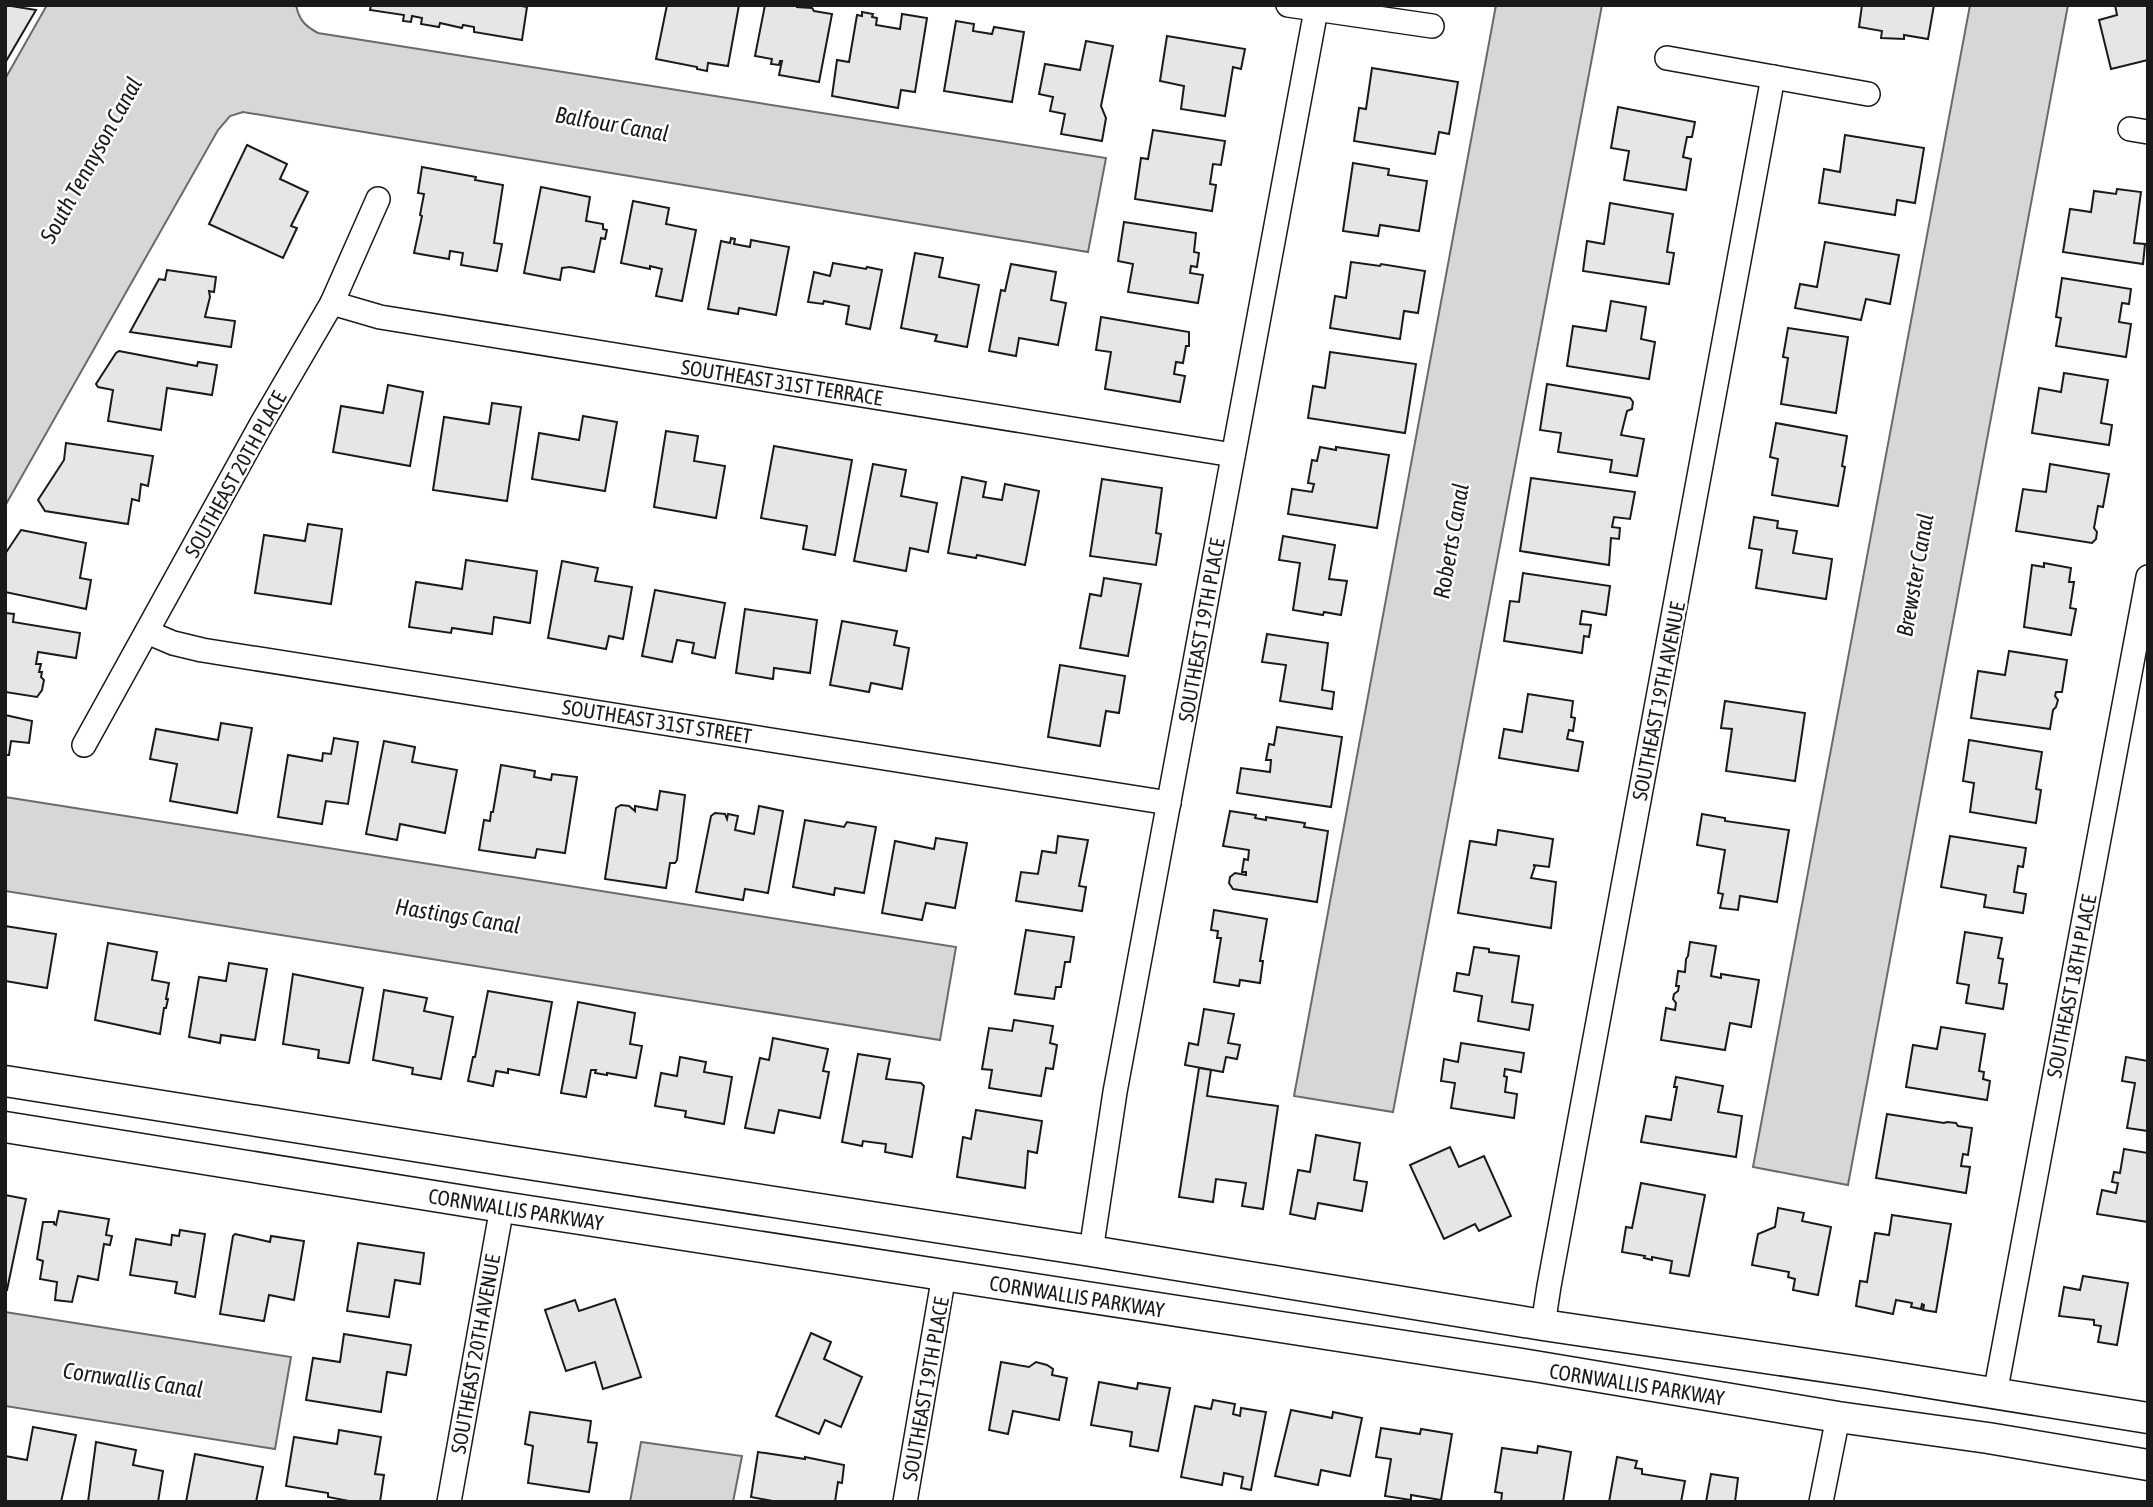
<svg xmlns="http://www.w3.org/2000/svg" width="2153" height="1507" font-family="'Asap Condensed',sans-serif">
<rect width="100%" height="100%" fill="#fff"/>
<g fill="#d7d7d7" stroke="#6a6a6a" stroke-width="2">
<path d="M47,5H296C299,20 305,26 318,33L1106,158L1088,252L243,112L230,116L218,130L5,506V79Z"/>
<polygon points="1496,5 1602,5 1393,1112 1294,1096"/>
<polygon points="1970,5 2068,5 1848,1185 1753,1167"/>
<polygon points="5,797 956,947 940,1040 5,891"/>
<polygon points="5,1312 291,1357 275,1449 5,1406"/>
<polygon points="641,1442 742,1456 733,1502 630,1502"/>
</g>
<g fill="#e6e6e6" stroke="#1a1a1a" stroke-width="2">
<polygon points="5,5 36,10 5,63"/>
<polygon points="371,5 517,5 527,7 522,40 474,32 474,27 463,25 462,28 440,23 439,27 421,24 422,18 412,16 411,22 403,21 404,15 370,10"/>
<polygon points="667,5 739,5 728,66 708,63 707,71 697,69 697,67 656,59"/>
<polygon points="765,5 797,5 797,7 812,8 814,11 832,14 819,82 779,75 782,61 780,61 779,65 771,64 772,59 755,56"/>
<polygon points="1862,5 1934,5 1928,39 1904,35 1904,39 1881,38 1882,31 1859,27"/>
<polygon points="2115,5 2148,5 2148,60 2111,69 2099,20 2117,15"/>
<polygon points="862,12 873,14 872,17 877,18 876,25 900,29 902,14 927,18 915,92 901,90 898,108 832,96 837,60 849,62 857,15 862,16"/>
<polygon points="956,21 974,24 973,31 992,34 994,27 1024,32 1012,102 944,91"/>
<polygon points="1167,36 1245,49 1241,69 1233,67 1225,116 1181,109 1184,86 1160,81"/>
<polygon points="1086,41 1113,46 1101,106 1106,118 1102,141 1061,134 1065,114 1050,111 1053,97 1039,94 1045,64 1080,70"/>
<polygon points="1372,68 1458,82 1449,134 1439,132 1435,154 1354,141 1359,108 1366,109"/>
<polygon points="1618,107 1695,122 1692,137 1687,137 1683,157 1691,159 1686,190 1624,180 1629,151 1611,148"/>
<polygon points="1153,130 1225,141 1221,165 1213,164 1210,184 1216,185 1212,211 1135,199 1141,158 1148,159"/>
<polygon points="1845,135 1924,148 1915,203 1897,200 1895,215 1819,203 1824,169 1840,172"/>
<polygon points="247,145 287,164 280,179 308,192 291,226 297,228 283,258 209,224"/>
<polygon points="1353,163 1389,169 1388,175 1427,181 1419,231 1380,225 1378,236 1343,231"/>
<polygon points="422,167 476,177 475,180 503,185 494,243 502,244 497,271 461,265 463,253 450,251 449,259 414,253 422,216 420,215 424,194 418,193"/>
<polygon points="541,187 590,197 586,221 603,224 603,229 607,230 605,239 601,238 594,272 570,267 562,268 560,280 524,273"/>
<polygon points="2117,189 2141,192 2134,243 2145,244 2143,264 2063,252 2070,209 2091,212 2094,191 2116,194"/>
<polygon points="633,201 669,208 666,224 696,230 682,301 656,296 662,269 650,266 650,269 621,263"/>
<polygon points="1610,203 1673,214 1667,252 1674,253 1669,284 1583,271 1587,241 1604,244"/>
<polygon points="1124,222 1196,233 1194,252 1199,253 1197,267 1191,266 1190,273 1203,275 1198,303 1128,292 1133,264 1118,261"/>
<polygon points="731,238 735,239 734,244 750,247 751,240 789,247 776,315 739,308 738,314 708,309 721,241 730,243"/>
<polygon points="1825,242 1899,255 1890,304 1866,299 1861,320 1795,308 1800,284 1817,287"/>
<polygon points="915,253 943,258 939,277 979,285 967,347 935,341 937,335 901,328"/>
<polygon points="1351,262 1380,266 1381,264 1425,271 1418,313 1404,311 1400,339 1330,328 1335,296 1346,298"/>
<polygon points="833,263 866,269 867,267 882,270 870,329 846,324 849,306 824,301 823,304 808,302 814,272 830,276"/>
<polygon points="1011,264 1056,272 1051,300 1066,303 1058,345 1019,338 1016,356 989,351 1001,290 1005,291"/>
<polygon points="167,270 216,277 214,292 209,291 210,297 205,317 235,321 231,347 130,332 159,279 165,280"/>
<polygon points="2062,278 2131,289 2129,304 2122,303 2119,322 2131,324 2126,357 2056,346 2061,318 2056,317"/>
<polygon points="1611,301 1646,307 1641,339 1655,342 1649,379 1567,366 1573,326 1606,331"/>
<polygon points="1101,317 1189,332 1189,346 1186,346 1183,363 1176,362 1174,374 1185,376 1180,402 1105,389 1111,352 1096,350"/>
<polygon points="1788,328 1848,337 1836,413 1781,404 1788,358 1783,357"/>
<polygon points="119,351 197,366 198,362 217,365 212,395 167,388 161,430 108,421 113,390 98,387 96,384 116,353"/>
<polygon points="1330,352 1416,364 1405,433 1308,418 1313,386 1325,388"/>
<polygon points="2064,373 2108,380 2101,423 2112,425 2109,445 2032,433 2039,388 2061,392"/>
<polygon points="1547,384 1630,398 1633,402 1632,409 1627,411 1621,435 1644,439 1637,476 1610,472 1612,460 1558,452 1561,433 1540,430"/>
<polygon points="388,385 423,392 410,466 333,452 341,406 383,413"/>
<polygon points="492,403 521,407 507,501 433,490 444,417 489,424"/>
<polygon points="583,416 617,422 605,491 532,479 539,433 579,440"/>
<polygon points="1776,423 1847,436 1842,466 1845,467 1838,506 1772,495 1778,459 1770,457"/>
<polygon points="666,431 698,436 694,461 725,466 716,518 654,507"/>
<polygon points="66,443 153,456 148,486 141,484 139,501 132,499 128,524 45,511 38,500 64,460"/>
<polygon points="774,446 852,460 835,555 803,549 807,526 761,518"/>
<polygon points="1320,447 1336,450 1336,447 1389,455 1377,528 1288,514 1292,489 1312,492 1314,484 1308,483 1312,460 1317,461"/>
<polygon points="873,464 906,470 901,496 937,503 928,552 910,548 906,571 854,561"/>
<polygon points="2050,464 2109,474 2103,507 2098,506 2094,528 2097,532 2096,539 2092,543 2016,531 2023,489 2046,492"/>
<polygon points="962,477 986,482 983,497 1002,500 1005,484 1039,491 1025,565 977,555 976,558 948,553"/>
<polygon points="1531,478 1635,492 1630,519 1614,517 1612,527 1620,528 1619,539 1611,538 1609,565 1520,551"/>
<polygon points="1102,479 1162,488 1156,533 1161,534 1156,565 1090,556"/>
<polygon points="1754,517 1778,521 1777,528 1797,531 1793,553 1832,559 1826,599 1756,588 1762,550 1749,548"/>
<polygon points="308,524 342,529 331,604 255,593 264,535 305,541"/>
<polygon points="21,530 86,543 80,578 91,580 86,609 5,592 5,554"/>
<polygon points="1283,536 1335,545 1329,579 1347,581 1341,615 1324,612 1323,615 1293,610 1300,563 1279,560"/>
<polygon points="466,560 537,571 530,623 494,617 492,634 452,628 451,633 409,627 416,582 462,589"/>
<polygon points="562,561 598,568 595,581 632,587 623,639 609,636 606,649 548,638"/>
<polygon points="2044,563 2071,568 2069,582 2074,582 2070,608 2076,609 2071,635 2024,627 2032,565 2044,567"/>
<polygon points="1523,573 1610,586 1606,615 1582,611 1580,624 1591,625 1589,637 1584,636 1582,653 1504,641 1510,601 1519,602"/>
<polygon points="1104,578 1141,584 1128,656 1080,648 1090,594 1101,596"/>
<polygon points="655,590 725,603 715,658 692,653 694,643 677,640 672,662 642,656"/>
<polygon points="745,609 817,620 810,673 774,668 773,679 736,673"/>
<polygon points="5,613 14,614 13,622 80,633 76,658 38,652 36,664 41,664 39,672 42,672 41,677 44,680 42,690 37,697 5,692"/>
<polygon points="842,621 897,631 894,645 909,648 902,689 871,683 869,692 830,685"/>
<polygon points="1267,634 1328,643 1322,690 1334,692 1332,709 1280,701 1286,665 1262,662"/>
<polygon points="2009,651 2067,660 2062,692 2056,692 2055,696 2058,700 2056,707 2053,710 2050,729 1971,718 1978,671 2005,675"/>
<polygon points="1060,665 1125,676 1119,713 1106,711 1100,746 1048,737"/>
<polygon points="1528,694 1573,701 1571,717 1575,718 1573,731 1569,730 1567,739 1583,742 1578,771 1499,758 1504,729 1522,732"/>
<polygon points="1725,701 1805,713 1795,781 1726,771 1732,729 1721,728"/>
<polygon points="5,715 32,721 29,743 11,741 9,755 5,755"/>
<polygon points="221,723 252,728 237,813 170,801 177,764 150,759 156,729 218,740"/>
<polygon points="1277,727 1342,737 1331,807 1237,793 1241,768 1270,772 1271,760 1266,760 1269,744 1274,745"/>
<polygon points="334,738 358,742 348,804 326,801 322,824 278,817 288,755 322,761 323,753 331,754"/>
<polygon points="1969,740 2042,752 2036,789 2041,790 2036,823 1970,812 1974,783 1963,781"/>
<polygon points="384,741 415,747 412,762 457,770 445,833 400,824 397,840 366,834"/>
<polygon points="501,765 535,771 534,777 551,780 552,774 577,777 565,853 537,849 535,858 479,850 484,820 490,821 491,812 493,812"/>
<polygon points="660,791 685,795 677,860 675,863 670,863 666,888 605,879 616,808 621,805 629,806 635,811 635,806 657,810"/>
<polygon points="759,806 783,811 768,893 745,889 743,900 696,892 711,816 715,813 725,814 727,819 728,814 738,816 735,830 754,834"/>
<polygon points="1230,811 1256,815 1255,818 1266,820 1266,817 1305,823 1304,827 1328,831 1317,902 1233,889 1229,883 1230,877 1235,873 1246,875 1246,872 1242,872 1244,859 1248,860 1249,850 1223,846"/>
<polygon points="1702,814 1725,818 1725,821 1789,830 1777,902 1740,896 1738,910 1720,908 1723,894 1718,893 1725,850 1697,845"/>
<polygon points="805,820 844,827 847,822 876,827 864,893 835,888 834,895 793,887"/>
<polygon points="1498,830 1553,839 1549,867 1533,865 1535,866 1531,878 1556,882 1551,928 1458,913 1470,841 1496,845"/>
<polygon points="1058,836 1088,840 1079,886 1086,887 1082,911 1016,901 1021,872 1038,874 1042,851 1056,853"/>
<polygon points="1950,836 2026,848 2023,867 2018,866 2014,892 2026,894 2023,913 1984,907 1986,895 1941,887"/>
<polygon points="936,838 967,843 955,908 926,903 922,920 882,913 895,841 934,849"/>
<polygon points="1214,910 1267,919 1260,961 1263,961 1260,983 1240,980 1239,986 1214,982 1221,938 1217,938 1218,931 1211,930"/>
<polygon points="5,926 56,934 47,988 5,981"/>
<polygon points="1026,930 1074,937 1070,962 1065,962 1061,987 1056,987 1054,999 1015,994"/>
<polygon points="1965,932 2002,938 1998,958 2003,959 1999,983 2007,984 2003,1009 1966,1003 1969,985 1957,983"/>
<polygon points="1690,942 1716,946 1711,976 1721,978 1721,974 1759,980 1751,1027 1730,1023 1725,1050 1661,1040 1666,1008 1675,1010 1676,1003 1673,999 1674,994 1678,991 1679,986 1676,986 1678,971 1685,972 1686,959 1688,956"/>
<polygon points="108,943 157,952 152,980 169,983 166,999 168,999 166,1008 164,1008 160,1034 95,1020"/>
<polygon points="1474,947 1489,949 1489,952 1519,956 1512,1002 1533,1005 1529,1030 1478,1021 1482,996 1454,991 1457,973 1469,975"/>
<polygon points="229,963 267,969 255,1040 221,1035 220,1043 189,1037 199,977 226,981"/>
<polygon points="293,974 363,988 349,1063 318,1058 319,1050 283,1044"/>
<polygon points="384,990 427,998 424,1011 453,1017 441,1079 412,1074 413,1068 373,1060"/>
<polygon points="488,991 552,1002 539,1075 508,1069 508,1073 496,1071 493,1086 468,1081 473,1057 475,1057"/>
<polygon points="578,1002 635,1013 630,1044 642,1046 636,1078 607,1073 607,1075 595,1073 596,1070 591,1070 586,1097 561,1093"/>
<polygon points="1204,1009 1234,1014 1228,1043 1240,1045 1237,1059 1226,1057 1223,1072 1185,1065 1189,1043 1198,1045"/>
<polygon points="1014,1020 1053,1026 1050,1043 1057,1045 1053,1069 1046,1068 1041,1096 989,1088 992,1070 982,1069 989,1028 1012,1031"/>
<polygon points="1941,1027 1985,1034 1979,1071 1984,1072 1983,1079 1990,1081 1987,1100 1906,1087 1913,1045 1937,1049"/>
<polygon points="773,1038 828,1049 823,1071 829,1072 820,1118 779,1110 774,1133 745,1128 760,1058 769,1060"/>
<polygon points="1461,1043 1524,1053 1521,1072 1505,1069 1504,1076 1507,1077 1505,1092 1517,1094 1514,1118 1451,1108 1455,1083 1441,1081 1444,1059 1458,1062"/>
<polygon points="858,1054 890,1059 886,1079 921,1083 924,1086 912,1157 885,1152 886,1144 863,1141 862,1146 842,1142"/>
<polygon points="680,1057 706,1062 704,1072 732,1077 724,1124 685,1117 686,1111 655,1106 661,1073 677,1076"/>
<polygon points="2126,1057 2148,1061 2148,1131 2127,1128 2135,1083 2122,1081"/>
<polygon points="1199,1068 1211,1070 1207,1096 1278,1106 1263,1209 1242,1206 1246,1183 1216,1179 1213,1202 1179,1197"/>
<polygon points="1676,1077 1723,1086 1718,1112 1742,1116 1736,1157 1641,1142 1646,1116 1671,1120 1677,1087 1674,1087"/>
<polygon points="976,1110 1042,1121 1037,1153 1028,1151 1025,1188 957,1177 963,1137 971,1139"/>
<polygon points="1887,1114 1944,1123 1947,1122 1956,1123 1958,1126 1972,1128 1968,1155 1963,1154 1961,1166 1970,1167 1966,1193 1876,1178"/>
<polygon points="1316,1135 1360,1143 1354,1180 1367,1182 1362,1211 1318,1203 1315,1219 1290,1214 1298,1170 1310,1172"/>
<polygon points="1450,1147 1459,1167 1484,1156 1511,1216 1479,1231 1475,1224 1444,1239 1410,1165"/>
<polygon points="2124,1149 2148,1153 2148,1222 2097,1214 2102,1190 2116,1193 2118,1183 2112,1182 2114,1172 2120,1173"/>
<polygon points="1641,1183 1705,1195 1689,1276 1670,1273 1672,1261 1652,1257 1652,1260 1644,1258 1645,1256 1622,1252 1626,1227 1632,1228"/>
<polygon points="5,1195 26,1199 7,1290 5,1290"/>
<polygon points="1778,1208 1804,1213 1802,1221 1831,1227 1818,1295 1793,1290 1795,1279 1788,1277 1789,1272 1752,1265 1758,1234 1775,1227"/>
<polygon points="59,1211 109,1219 106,1235 112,1236 110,1245 104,1244 98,1280 78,1276 72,1302 55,1300 57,1282 40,1279 43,1261 37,1259 43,1222 54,1222 54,1224 56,1225"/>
<polygon points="1892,1215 1951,1224 1936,1312 1923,1310 1924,1305 1922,1304 1921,1309 1911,1307 1912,1303 1896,1300 1893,1314 1856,1306 1860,1281 1867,1282 1875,1233 1889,1235"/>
<polygon points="180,1230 205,1234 195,1297 175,1293 177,1282 130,1275 136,1239 171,1245 172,1235 179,1236"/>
<polygon points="235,1234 270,1242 271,1236 304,1241 294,1300 269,1295 264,1321 220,1314 233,1236"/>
<polygon points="358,1243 424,1253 420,1284 395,1280 389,1317 347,1311"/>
<polygon points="2083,1276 2128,1283 2117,1345 2098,1342 2101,1326 2094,1325 2094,1320 2059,1316 2064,1287 2080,1290"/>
<polygon points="615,1299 641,1377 603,1389 595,1362 566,1371 545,1310 575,1300 579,1311"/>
<polygon points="811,1333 831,1342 824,1359 862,1377 841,1427 825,1420 819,1434 776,1416"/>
<polygon points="344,1334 411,1345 406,1375 387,1372 381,1412 306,1400 313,1358 340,1362"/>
<polygon points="1001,1362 1029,1367 1036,1362 1047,1365 1053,1369 1052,1375 1067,1378 1059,1420 1013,1411 1008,1434 989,1430"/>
<polygon points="1099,1382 1137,1389 1138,1383 1170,1388 1158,1451 1130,1446 1132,1432 1091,1425"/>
<polygon points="1213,1400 1235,1404 1233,1414 1240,1416 1241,1408 1266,1412 1251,1490 1241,1488 1243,1477 1224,1473 1222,1485 1181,1477 1195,1406 1211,1409"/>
<polygon points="1291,1410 1332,1418 1333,1412 1362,1418 1350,1476 1321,1470 1318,1485 1275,1476"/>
<polygon points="530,1412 591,1421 588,1442 597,1443 589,1492 528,1483 533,1446 525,1444"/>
<polygon points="33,1427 76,1435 61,1502 5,1502 5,1456 27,1460"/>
<polygon points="1381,1428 1420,1434 1421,1429 1452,1434 1441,1500 1411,1495 1411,1500 1385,1496 1391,1459 1376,1457"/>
<polygon points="339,1430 381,1437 375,1474 384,1475 380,1502 354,1502 328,1497 328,1493 286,1486 294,1437 337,1444"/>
<polygon points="96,1442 136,1450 133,1465 163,1471 158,1502 88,1502"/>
<polygon points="1538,1446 1571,1452 1563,1502 1501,1502 1502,1493 1495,1492 1502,1448 1537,1453"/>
<polygon points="758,1452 805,1459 805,1457 844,1465 842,1483 838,1482 835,1502 778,1502 751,1497"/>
<polygon points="195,1454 263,1467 256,1502 186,1502"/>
<polygon points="1617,1457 1637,1461 1635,1468 1642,1469 1642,1474 1685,1481 1681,1502 1609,1502"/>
<polygon points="1711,1474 1738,1478 1735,1502 1706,1502"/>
</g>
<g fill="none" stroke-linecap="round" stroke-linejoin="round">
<g stroke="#1a1a1a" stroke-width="26">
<g id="minor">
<polyline points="1288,5 1432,26"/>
<polyline points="1773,77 1868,94"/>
<polyline points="2130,129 2148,132"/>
<polyline points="332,303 380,317 1233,455"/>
<polyline points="147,632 173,643 202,650 1169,803"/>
<polyline points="84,745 262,423 332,303 378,199"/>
<polyline points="1091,1251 1115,1092 1316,10"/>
<polyline points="1543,1325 1549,1286 1773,77 1667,58"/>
<polyline points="1995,1394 2148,577"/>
<polyline points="449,1502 502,1207"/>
<polyline points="905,1502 944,1275"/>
<polyline points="1821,1502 1838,1417"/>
</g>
</g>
<g stroke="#1a1a1a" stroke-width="33">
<g id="tertiary">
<polyline points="5,1081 509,1161 1091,1251 1543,1325 1868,1373 2148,1418"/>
<polyline points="5,1127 502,1207 1534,1366 1838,1417 1988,1438 2148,1465"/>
</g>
</g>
<use href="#minor" stroke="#fff" stroke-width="23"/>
<use href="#tertiary" stroke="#fff" stroke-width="30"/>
</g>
<g text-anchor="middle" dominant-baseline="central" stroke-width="5" stroke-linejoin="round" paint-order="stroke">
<g font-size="21" fill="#1a1a1a" stroke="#fff">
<text transform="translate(782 382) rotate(9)">SOUTHEAST 31ST TERRACE</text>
<text transform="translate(235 474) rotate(-61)">SOUTHEAST 20TH PLACE</text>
<text transform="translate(1201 630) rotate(-80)">SOUTHEAST 19TH PLACE</text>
<text transform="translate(1658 701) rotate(-79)">SOUTHEAST 19TH AVENUE</text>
<text transform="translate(657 721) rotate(9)">SOUTHEAST 31ST STREET</text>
<text transform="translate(2071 986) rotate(-79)">SOUTHEAST 18TH PLACE</text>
<text transform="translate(516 1209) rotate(9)">CORNWALLIS PARKWAY</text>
<text transform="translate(1077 1296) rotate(9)">CORNWALLIS PARKWAY</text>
<text transform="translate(475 1354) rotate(-80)">SOUTHEAST 20TH AVENUE</text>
<text transform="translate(1637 1384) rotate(9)">CORNWALLIS PARKWAY</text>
<text transform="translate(925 1389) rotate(-80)">SOUTHEAST 19TH PLACE</text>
</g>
<g font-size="23" font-style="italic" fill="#1a1a1a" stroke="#fff">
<text transform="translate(612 124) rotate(10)">Balfour Canal</text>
<text transform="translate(91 160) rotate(-61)">South Tennyson Canal</text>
<text transform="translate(1451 541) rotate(-80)">Roberts Canal</text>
<text transform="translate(1915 575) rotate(-80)">Brewster Canal</text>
<text transform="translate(458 916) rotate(9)">Hastings Canal</text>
<text transform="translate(133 1380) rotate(8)">Cornwallis Canal</text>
</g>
</g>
<rect width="2153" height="1507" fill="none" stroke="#1a1a1a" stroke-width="14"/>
</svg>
